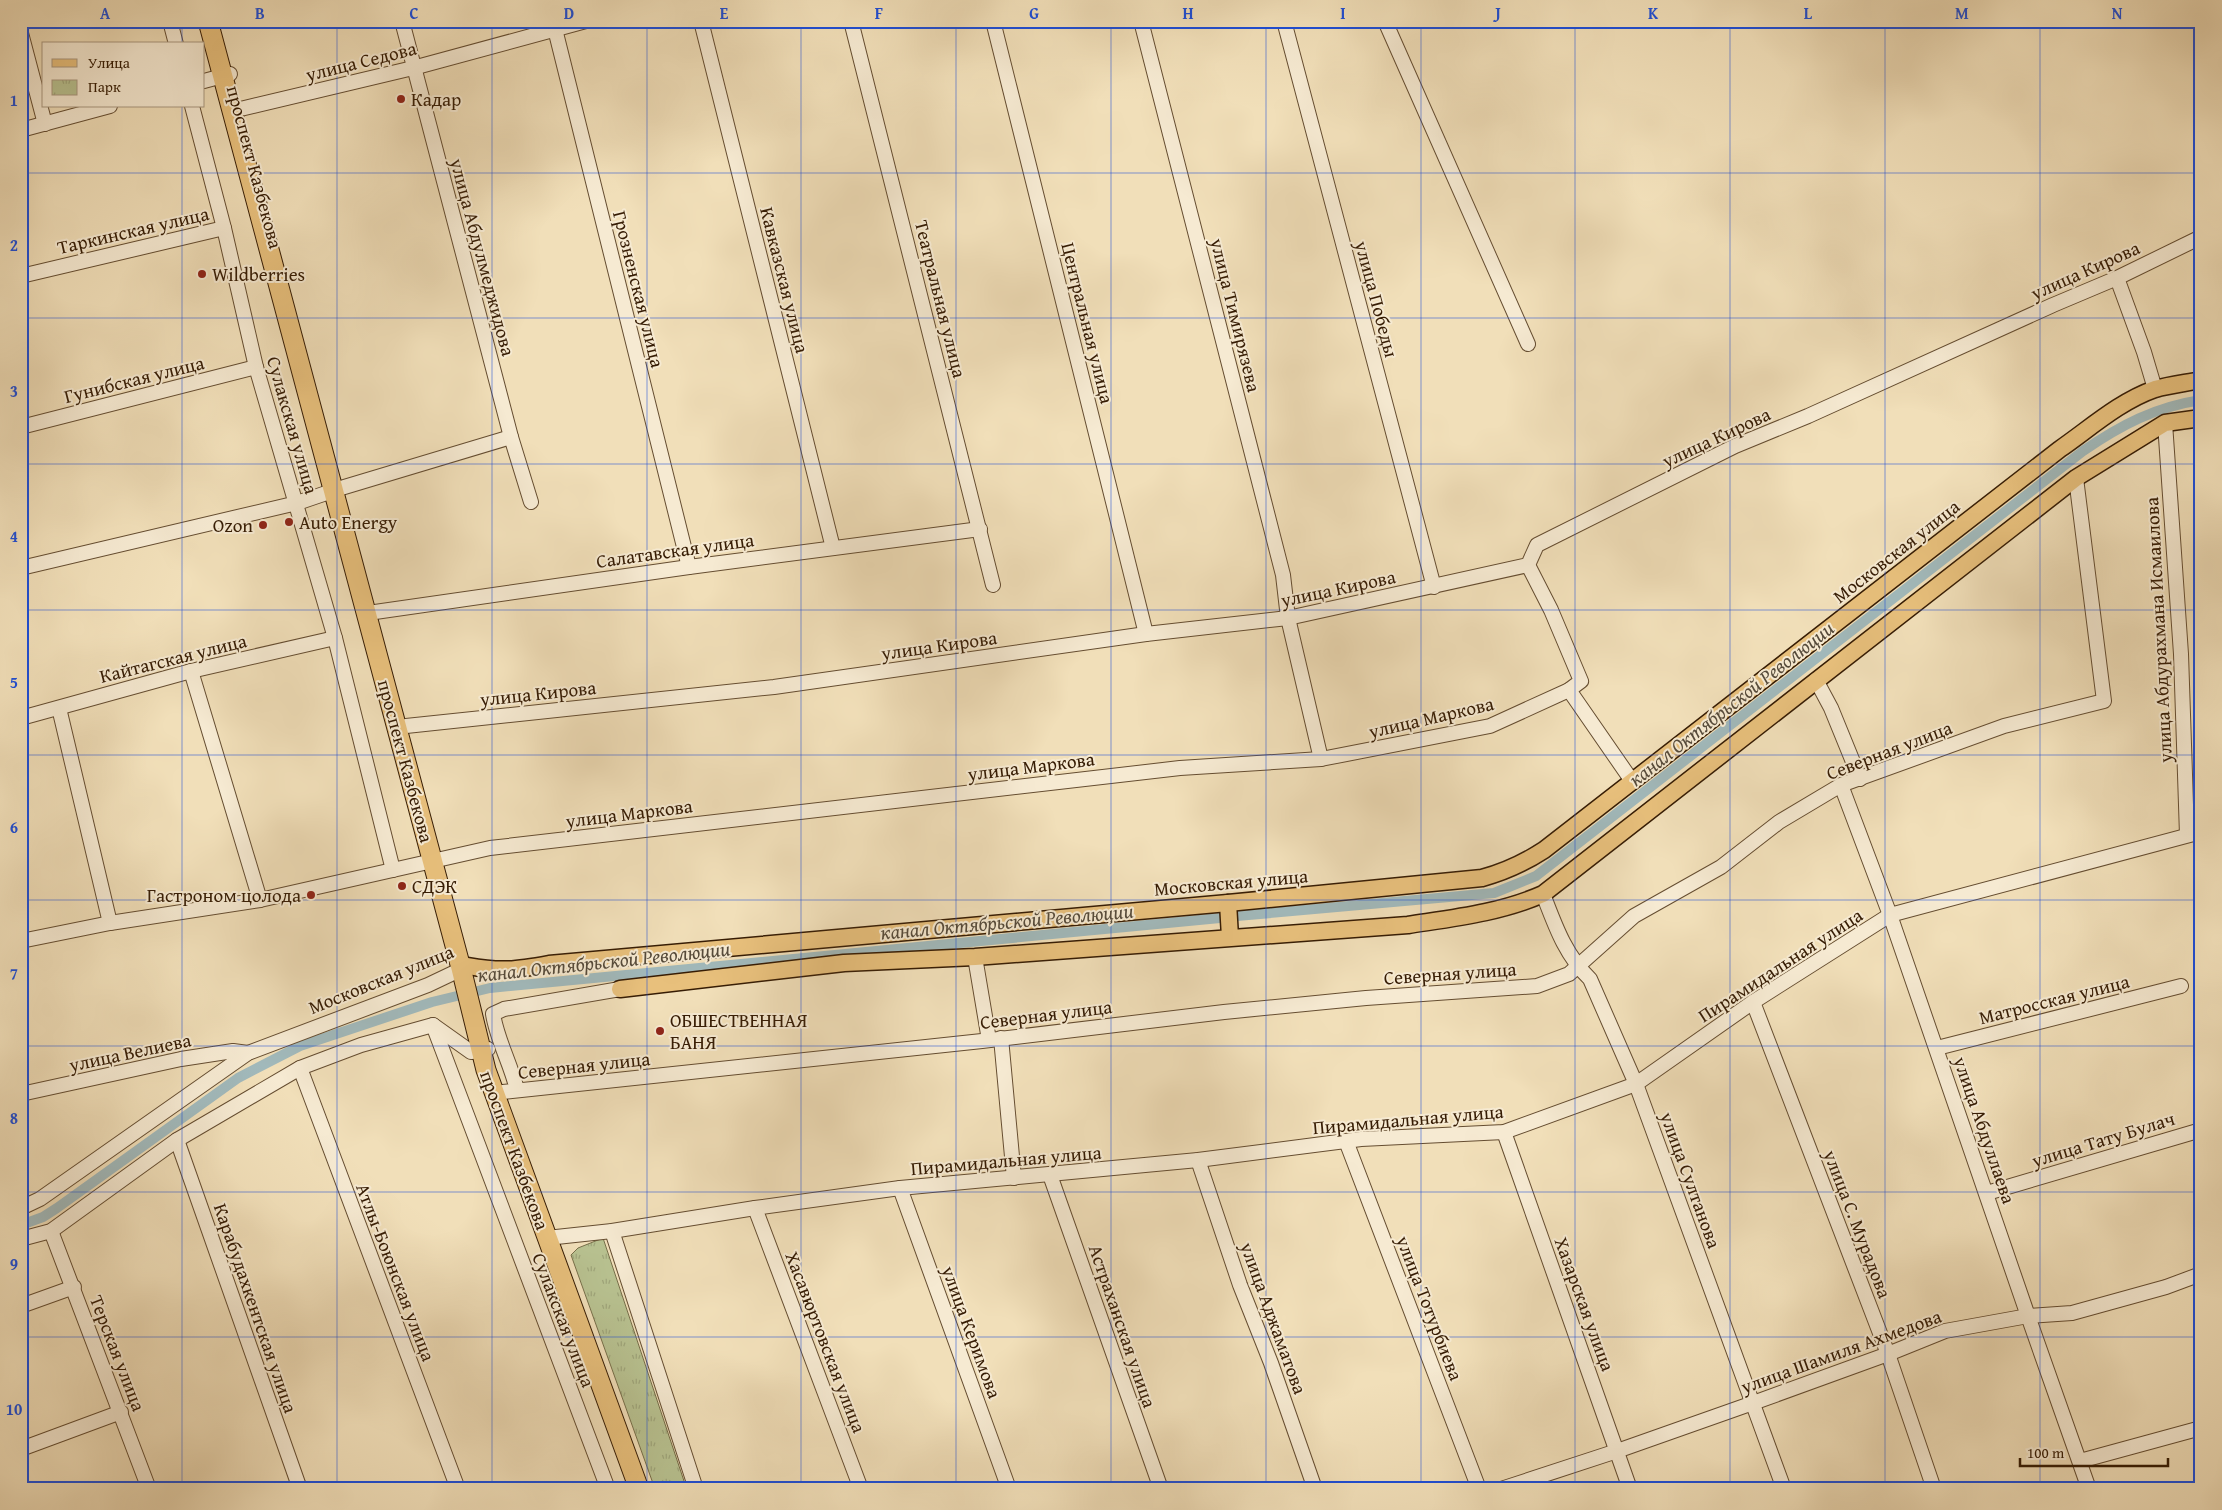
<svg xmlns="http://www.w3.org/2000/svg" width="2222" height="1510" font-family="'Gentium Book Plus',serif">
<defs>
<pattern id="park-tufts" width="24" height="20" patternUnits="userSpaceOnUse" patternTransform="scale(1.25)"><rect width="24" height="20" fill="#b8c291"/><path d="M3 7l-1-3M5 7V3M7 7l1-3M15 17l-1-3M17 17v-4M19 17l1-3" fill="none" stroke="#9fa67b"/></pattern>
</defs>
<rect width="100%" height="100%" fill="#f1dfb9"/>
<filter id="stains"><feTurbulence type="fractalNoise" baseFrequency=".004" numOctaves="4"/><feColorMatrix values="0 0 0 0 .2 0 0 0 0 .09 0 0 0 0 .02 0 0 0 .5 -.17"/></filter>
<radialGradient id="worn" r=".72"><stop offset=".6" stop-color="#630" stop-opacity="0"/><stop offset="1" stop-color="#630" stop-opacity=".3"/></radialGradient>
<polygon fill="url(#park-tufts)" stroke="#776f4a" points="603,1238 685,1484 672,1489 655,1489 571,1255 578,1248"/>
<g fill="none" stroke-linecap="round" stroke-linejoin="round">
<g stroke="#a1b9bb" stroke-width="10">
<path d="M1237,916L1494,893L1536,876L2083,451C2121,425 2155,407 2201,400"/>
<polyline points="21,1225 43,1217 57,1208 238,1078 300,1046 432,1002 490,988 1220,918"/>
</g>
<g stroke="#654d31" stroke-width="16">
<g id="minor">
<polyline points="170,21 176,44"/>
<polyline points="402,21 511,437 531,502"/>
<polyline points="553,21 689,567"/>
<polyline points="701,21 833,548"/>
<polyline points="851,21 993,585"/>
<polyline points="993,21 1146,634"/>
<polyline points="1141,21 1283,575 1288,618 1321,759"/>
<polyline points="1284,21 1434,587"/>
<polyline points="1385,21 1528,344"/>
<polyline points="21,33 45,124"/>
<polyline points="204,81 230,74"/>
<polyline points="192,106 224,228 256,367 335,638 393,870"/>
<polyline points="232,111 413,68 586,21"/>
<polyline points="21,130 110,106"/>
<polyline points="21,276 224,228"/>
<polyline points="2117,278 2144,352 2155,389"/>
<polyline points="2165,423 2181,654 2187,835"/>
<polyline points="21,427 256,367"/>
<polyline points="21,568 297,503 341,488 511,437"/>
<polyline points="375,612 689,567 980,529"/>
<polyline points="191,671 260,900"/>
<polyline points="1816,680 1831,708 1860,779"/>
<polyline points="1569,690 1632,781"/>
<polyline points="59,708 110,923"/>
<polyline points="21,718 191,671 335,638"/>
<polyline points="406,726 774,687 1146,634 1288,618 1528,565 1537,545 1735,446 1808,416 2053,305 2117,278 2201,237"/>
<polyline points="1841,785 1890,915 2028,1316 2089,1489"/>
<path d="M1543,894C1555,925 1565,955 1590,979L1636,1084L1784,1489"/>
<polyline points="21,941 110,923 260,900 490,848 1180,768 1321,759 1490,726 1569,690 1581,681 1551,610 1528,565"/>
<polyline points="975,957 989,1040"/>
<polyline points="1753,1002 1888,1354 1934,1489"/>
<polyline points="433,1025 608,1489"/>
<polyline points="1001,1038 1014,1178"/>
<polyline points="1937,1048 2181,986"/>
<polyline points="300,1068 458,1489"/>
<path d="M517,1090C511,1064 497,1040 493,1014L504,1009L620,989"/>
<polyline points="503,1092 982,1041 1224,1012 1366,998 1537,986 1569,974 1634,916 1721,867 1779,822 1841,785 2004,726 2104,701 2076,478"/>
<polyline points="21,1094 181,1059 233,1051 248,1053"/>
<polyline points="1504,1132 1630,1489"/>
<polyline points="177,1140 300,1489"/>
<polyline points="1346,1141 1479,1489"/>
<polyline points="1198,1160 1240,1285 1271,1363 1315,1489"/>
<polyline points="1050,1175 1161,1489"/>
<polyline points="900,1188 1009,1489"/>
<polyline points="1987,1193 2201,1130"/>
<polyline points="21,1208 40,1199 248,1053 428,985 468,966"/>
<polyline points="755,1208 861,1489"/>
<polyline points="51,1231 149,1489"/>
<polyline points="612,1231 696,1489"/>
<polyline points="547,1238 612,1231 755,1208 900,1188 1198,1160 1361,1139 1504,1132 1636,1084 1753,1002 1890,915 2201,832"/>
<polyline points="21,1239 51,1231 177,1140 300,1068 361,1045 433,1025 471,1052 488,1049"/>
<polyline points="21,1306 74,1287"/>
<polyline points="21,1449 121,1412"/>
<polyline points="2080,1461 2201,1428"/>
<polyline points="1501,1489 1617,1451 1753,1403 1888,1354 1945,1331 2028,1316 2072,1313 2166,1287 2201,1274"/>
</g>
</g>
<g stroke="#361c04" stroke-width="19">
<g id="major">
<polyline points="1228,903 1230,937"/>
<path d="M468,966C501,972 516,970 549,964L1228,903L1482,878C1504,872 1524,863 1544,850L2060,449C2089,429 2120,401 2155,389C2169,385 2186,383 2201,380"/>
<path d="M620,989L844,963L975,957L1408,925C1453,918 1500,913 1543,894L2076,478L2165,423L2201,418"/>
</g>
</g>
<g stroke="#361c04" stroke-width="21">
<polyline id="highway" points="208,21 461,968 486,1070 639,1489"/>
</g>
<use href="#minor" stroke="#f6ead2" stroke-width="14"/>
<use href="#major" stroke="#e8c07c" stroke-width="16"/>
<use href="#highway" stroke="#e8c07c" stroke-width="19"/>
</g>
<path fill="none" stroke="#1d4ed8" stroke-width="1" stroke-opacity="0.55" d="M182,21V44M337,21V1489M492,21V1489M647,21V1489M801,21V1489M956,21V1489M1111,21V1489M1266,21V1489M1421,21V1489M1575,21V1489M1730,21V1489M1885,21V1489M2040,21V1489M182,106V1489M21,173H2201M21,318H2201M21,464H2201M21,610H2201M21,755H2201M21,900H2201M21,1046H2201M21,1192H2201M21,1337H2201"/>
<g fill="#8f2418" stroke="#f6ead2" stroke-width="2">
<circle cx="401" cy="99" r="5"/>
<circle cx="202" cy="274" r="5"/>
<circle cx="289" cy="522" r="5"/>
<circle cx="263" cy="525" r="5"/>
<circle cx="402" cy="886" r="5"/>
<circle cx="311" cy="895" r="5"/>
<circle cx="660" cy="1031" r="5"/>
</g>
<g text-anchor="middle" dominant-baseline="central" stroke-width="4" stroke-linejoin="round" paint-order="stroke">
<g font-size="19" fill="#361c04" stroke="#f6ead2">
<text transform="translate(361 61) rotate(-14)">улица Седова</text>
<text transform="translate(255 167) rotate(75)">проспект Казбекова</text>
<text transform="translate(133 230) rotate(-13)">Таркинская улица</text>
<text transform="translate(483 257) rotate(75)">улица Абдулмеджидова</text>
<text transform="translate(2085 270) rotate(-24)">улица Кирова</text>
<text transform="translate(785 280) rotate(76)">Кавказская улица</text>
<text transform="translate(639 289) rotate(76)">Грозненская улица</text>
<text transform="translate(941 299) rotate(76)">Театральная улица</text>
<text transform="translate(1377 299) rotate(75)">улица Победы</text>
<text transform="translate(1236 315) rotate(76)">улица Тимирязева</text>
<text transform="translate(1088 323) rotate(76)">Центральная улица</text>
<text transform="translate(134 379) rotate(-14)">Гунибская улица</text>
<text transform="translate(293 425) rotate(74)">Сулакская улица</text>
<text transform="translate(1716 437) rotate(-25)">улица Кирова</text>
<text transform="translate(675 550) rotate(-8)">Салатавская улица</text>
<text transform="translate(1896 551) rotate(-38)">Московская улица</text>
<text transform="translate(1338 588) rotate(-12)">улица Кирова</text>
<text transform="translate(2158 630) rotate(-93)">улица Абдурахмана Исмаилова</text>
<text transform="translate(939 645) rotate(-8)">улица Кирова</text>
<text transform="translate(173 658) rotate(-14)">Кайтагская улица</text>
<text transform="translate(538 693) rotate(-6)">улица Кирова</text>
<text transform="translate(1431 717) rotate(-13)">улица Маркова</text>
<text transform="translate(1889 750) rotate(-21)">Северная улица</text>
<text transform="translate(406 761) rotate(75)">проспект Казбекова</text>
<text transform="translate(1031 766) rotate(-7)">улица Маркова</text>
<text transform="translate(629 813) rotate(-7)">улица Маркова</text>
<text transform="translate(1231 882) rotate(-5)">Московская улица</text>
<text transform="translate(1780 965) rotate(-33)">Пирамидальная улица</text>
<text transform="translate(1450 973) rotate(-4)">Северная улица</text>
<text transform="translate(381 979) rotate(-22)">Московская улица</text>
<text transform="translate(2054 999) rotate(-14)">Матросская улица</text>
<text transform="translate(1046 1014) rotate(-7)">Северная улица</text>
<text transform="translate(130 1052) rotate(-12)">улица Велиева</text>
<text transform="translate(584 1065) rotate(-6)">Северная улица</text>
<text transform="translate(1408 1119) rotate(-5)">Пирамидальная улица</text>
<text transform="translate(1985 1130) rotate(71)">улица Абдуллаева</text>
<text transform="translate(2103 1139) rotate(-17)">улица Тату Булач</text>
<text transform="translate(515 1150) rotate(70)">проспект Казбекова</text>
<text transform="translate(1006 1160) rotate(-5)">Пирамидальная улица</text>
<text transform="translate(1691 1180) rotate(70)">улица Султанова</text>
<text transform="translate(1858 1224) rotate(69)">улица С. Мурадова</text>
<text transform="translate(396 1272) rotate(69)">Атлы-Боюнская улица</text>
<text transform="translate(1585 1304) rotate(70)">Хазарская улица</text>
<text transform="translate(256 1308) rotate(71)">Карабудахкентская улица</text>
<text transform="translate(1430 1308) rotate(69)">улица Тотурбиева</text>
<text transform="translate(1274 1318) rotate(70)">улица Аджаматова</text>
<text transform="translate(564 1320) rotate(69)">Сулакская улица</text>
<text transform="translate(1123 1326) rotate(71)">Астраханская улица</text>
<text transform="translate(972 1332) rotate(70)">улица Керимова</text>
<text transform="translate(826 1342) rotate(69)">Хасавюртовская улица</text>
<text transform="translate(1841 1351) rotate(-20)">улица Шамиля Ахмедова</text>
<text transform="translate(118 1353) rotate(69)">Терская улица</text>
</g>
<g font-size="19" fill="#361c04" stroke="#f6ead2" text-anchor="start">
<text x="411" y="99">Кадар</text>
<text x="212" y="274">Wildberries</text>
<text x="299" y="522">Auto Energy</text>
<text x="253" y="525" text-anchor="end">Ozon</text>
<text x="412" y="886">СДЭК</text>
<text x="301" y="895" text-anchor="end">Гастроном цолода</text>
<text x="670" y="1020">ОБШЕСТВЕННАЯ<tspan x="670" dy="22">БАНЯ</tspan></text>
</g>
<g font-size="20" font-style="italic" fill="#564b3b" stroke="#f6ead2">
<text transform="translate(1731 703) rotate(-38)">канал Октябрьской Революции</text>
<text transform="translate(1007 921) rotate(-5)">канал Октябрьской Революции</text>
<text transform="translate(604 961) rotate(-6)">канал Октябрьской Революции</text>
</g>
</g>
<rect width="2222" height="1510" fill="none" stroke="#f1dfb9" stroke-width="55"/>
<rect x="42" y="42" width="162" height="65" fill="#f6ead2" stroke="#a99880"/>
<rect x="52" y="59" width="25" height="8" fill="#e8c07c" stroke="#a99880"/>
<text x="88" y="68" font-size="15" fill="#361c04">Улица</text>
<rect x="52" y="80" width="25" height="15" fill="url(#park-tufts)" stroke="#a99880"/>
<text x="88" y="92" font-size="15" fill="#361c04">Парк</text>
<path d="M2020 1458v8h148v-8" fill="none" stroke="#361c04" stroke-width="2.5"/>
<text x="2027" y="1458" font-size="15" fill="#361c04" stroke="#f6ead2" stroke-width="4" paint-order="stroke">100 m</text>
<rect x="28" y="28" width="2166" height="1454" fill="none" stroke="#1d4ed8" stroke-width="2"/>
<g font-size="16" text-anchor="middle" font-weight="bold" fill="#1d4ed8">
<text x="105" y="19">A</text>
<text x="260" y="19">B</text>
<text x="414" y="19">C</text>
<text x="569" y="19">D</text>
<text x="724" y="19">E</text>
<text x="879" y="19">F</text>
<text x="1034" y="19">G</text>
<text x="1188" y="19">H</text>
<text x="1343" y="19">I</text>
<text x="1498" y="19">J</text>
<text x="1653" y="19">K</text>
<text x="1808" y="19">L</text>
<text x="1962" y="19">M</text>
<text x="2117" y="19">N</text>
<text x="14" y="106">1</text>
<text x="14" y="251">2</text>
<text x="14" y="397">3</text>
<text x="14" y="542">4</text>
<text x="14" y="688">5</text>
<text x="14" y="833">6</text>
<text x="14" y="979">7</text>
<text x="14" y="1124">8</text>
<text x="14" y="1270">9</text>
<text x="14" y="1415">10</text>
</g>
<rect width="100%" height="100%" filter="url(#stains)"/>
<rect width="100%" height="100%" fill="url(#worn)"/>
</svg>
